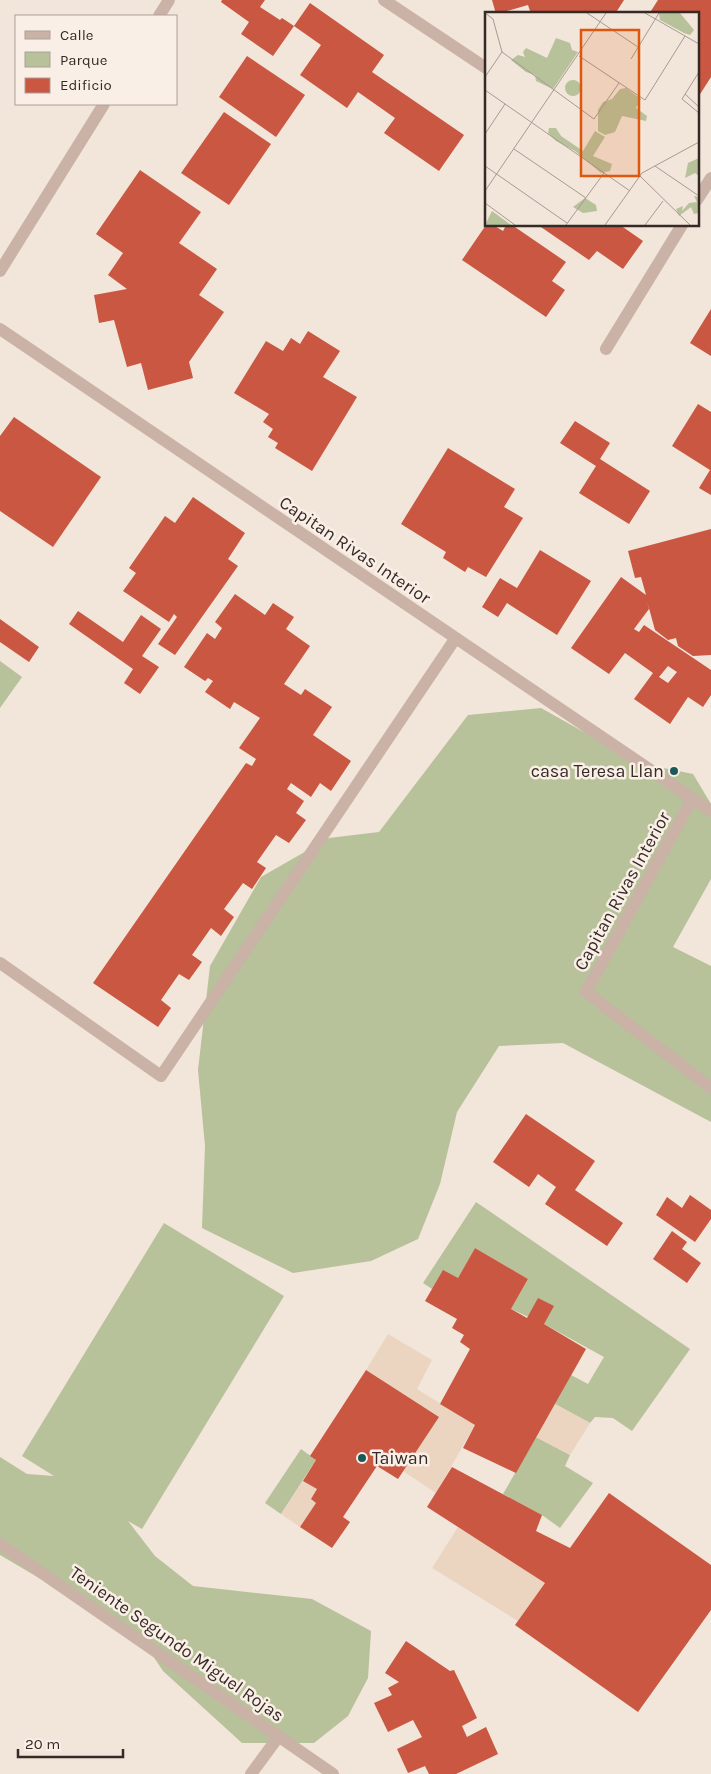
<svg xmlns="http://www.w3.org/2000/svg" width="711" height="1774" font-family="Karla,sans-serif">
<rect width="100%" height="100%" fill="#f2e5da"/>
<g fill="#b7c19a">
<polygon points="0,661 22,677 0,708"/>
<polygon points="541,708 639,763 693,774 711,804 711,879 673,947 711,966 711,1122 563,1043 499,1046 457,1112 440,1184 418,1239 371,1261 293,1273 202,1228 205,1146 198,1070 210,966 261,877 329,838 379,832 468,715"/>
<polygon points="476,1202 690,1349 632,1431 613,1418 595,1417 590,1423 555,1404 571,1375 588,1384 604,1357 544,1324 511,1309 528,1279 475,1248 458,1278 432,1289 423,1283"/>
<polygon points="164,1223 284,1296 142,1529 128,1521 155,1556 193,1586 312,1599 371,1631 368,1678 348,1716 314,1743 242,1743 163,1671 141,1638 0,1555 0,1457 27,1474 54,1476 22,1456"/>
<polygon points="536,1437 570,1455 565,1466 593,1483 560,1528 542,1515 503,1494"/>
<polygon points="301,1449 316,1460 281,1514 265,1503"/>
</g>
<g fill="#ebd5c0">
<polygon points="388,1334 432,1360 417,1389 475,1425 436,1493 403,1471 439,1417 366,1370"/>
<polygon points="555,1404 590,1423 570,1455 536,1437"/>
<polygon points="303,1481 317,1489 311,1499 316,1503 300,1527 281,1514"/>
<polygon points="458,1527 545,1583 518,1621 432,1568"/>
</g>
<g fill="#c95741" fill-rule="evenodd">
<polygon points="222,0 265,0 260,7 280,20 282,18 294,26 273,56 241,34 249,22 221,2"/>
<polygon points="492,0 624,0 615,14 531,14 528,5 496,14"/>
<polygon points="658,0 711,0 711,77 697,99 697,14 649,14"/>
<polygon points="310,3 384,55 372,72 464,135 439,171 384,133 395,118 358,92 347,108 300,75 321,45 294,26"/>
<polygon points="247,56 305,95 276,137 219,97"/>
<polygon points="224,112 271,144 229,205 181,173"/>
<polygon points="140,170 201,212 179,243 217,269 199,295 224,312 189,362 193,378 148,390 141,363 127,367 114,320 99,323 94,295 127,289 108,275 123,253 96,234"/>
<polygon points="486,225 493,225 503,231 506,225 512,225 566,262 552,281 565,290 546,317 462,260"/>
<polygon points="538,225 620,225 643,241 623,269 597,251 589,260"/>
<polygon points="711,309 711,356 690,343"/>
<polygon points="308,331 340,351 323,377 357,397 312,471 275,448 278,443 268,437 273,429 263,422 269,414 234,393 266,341 283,351 291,338 300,344"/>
<polygon points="698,404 711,412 711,495 699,488 710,470 672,446"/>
<polygon points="14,417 101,477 53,547 0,511 0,436"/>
<polygon points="575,421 610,443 600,459 650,491 629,524 579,493 596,466 560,443"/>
<polygon points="448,448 515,489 504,507 523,518 486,577 468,567 465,572 443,558 446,552 401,524"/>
<polygon points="193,497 245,533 228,559 238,566 175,655 158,644 177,617 174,614 169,622 123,591 136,573 129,568 165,516 175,523"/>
<path d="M711,529V655L693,656L678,646L676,638L668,640L655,630L647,601L649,609L634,629L639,632L644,625L711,670V695L703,707L688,697L670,724L634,699L653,673L625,653L609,674L571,648L621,577L646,595L641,577L635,578L628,551ZM668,666L677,672L668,683L659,677Z"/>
<polygon points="540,550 591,581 557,635 507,603 498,617 482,607 500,578 517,588"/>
<polygon points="235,594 265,615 273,603 294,617 286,629 310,646 284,684 301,695 305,689 332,707 313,735 351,761 331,791 320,783 311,797 291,783 287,789 304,801 296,813 306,820 289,843 276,835 257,862 266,868 252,889 243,883 224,909 234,917 221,936 211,928 192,955 202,962 189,980 179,974 161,1000 171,1008 158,1027 93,983 246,763 252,766 256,759 239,748 260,718 234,702 230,709 205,692 213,681 208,678 205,681 184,667 207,633 215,639 222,628 215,622"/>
<polygon points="78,611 123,642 141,615 161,629 142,656 159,667 140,694 124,683 133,669 69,624"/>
<polygon points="0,619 39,647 29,662 0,642"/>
<polygon points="526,1114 595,1161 575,1190 623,1223 607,1246 545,1204 556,1187 538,1174 529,1187 493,1162"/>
<polygon points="690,1195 711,1210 711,1219 695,1242 656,1215 667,1197 682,1208"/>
<polygon points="672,1231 687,1242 682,1249 701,1263 687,1283 653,1259"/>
<polygon points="475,1248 528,1279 511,1309 527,1318 538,1298 554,1306 544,1324 586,1349 516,1473 463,1448 475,1425 440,1404 470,1349 460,1342 464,1335 452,1328 457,1319 425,1301 443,1270 458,1278"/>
<polygon points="366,1370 439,1417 398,1479 377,1466 343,1517 350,1522 332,1548 300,1527 316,1503 311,1499 317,1489 303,1481 316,1460 310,1456"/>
<polygon points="452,1467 542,1515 536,1531 570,1548 609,1493 711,1565 711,1610 638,1712 515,1625 545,1583 427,1507"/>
<polygon points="406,1641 450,1671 454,1670 477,1718 462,1726 467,1737 486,1727 498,1754 456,1774 429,1774 425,1766 408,1773 397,1749 422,1737 413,1720 388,1732 374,1703 392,1695 388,1688 399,1682 385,1673"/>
</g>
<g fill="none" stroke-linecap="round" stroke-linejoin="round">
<g stroke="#cab3a6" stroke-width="12">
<polyline points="384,0 486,68"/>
<polyline points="159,16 169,0"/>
<polyline points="697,200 711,178"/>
<polyline points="0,271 104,104"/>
<polyline points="0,329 711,811"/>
<polyline points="606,349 682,225"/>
<polyline points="692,799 586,992 711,1088"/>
<polyline points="0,963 161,1076 455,639"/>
<polyline points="0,1544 333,1774"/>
<polyline points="251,1774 279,1736"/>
</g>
</g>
<g fill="#1b5958" stroke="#faefe6" stroke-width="2">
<circle cx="674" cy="771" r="5"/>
<circle cx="362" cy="1458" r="5"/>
</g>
<g text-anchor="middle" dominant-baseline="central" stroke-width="5" stroke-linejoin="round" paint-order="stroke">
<g font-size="18" fill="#362a27" stroke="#faefe6">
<text transform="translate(355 550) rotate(34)">Capitan Rivas Interior</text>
<text transform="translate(622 891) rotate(-61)">Capitan Rivas Interior</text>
<text transform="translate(177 1644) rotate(35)">Teniente Segundo Miguel Rojas</text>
</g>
<g font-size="18" fill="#362a27" stroke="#faefe6" text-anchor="end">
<text x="664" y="771">casa Teresa Llan</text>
<text x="372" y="1458" text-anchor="start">Taiwan</text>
</g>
</g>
<g transform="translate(485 12)">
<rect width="214" height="214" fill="#f2e5da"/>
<path d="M174,1H195L209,18L205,23L199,21L175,8ZM71,26L85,31L87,38L93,40L68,77L51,69L50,63L41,60L26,48L33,43L40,45L38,40L41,36L62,46ZM80 76a8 8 0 1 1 16 0a8 8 0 1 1-16 0ZM141,76L156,87L151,96L162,104L161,109L137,104L130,120L120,123L113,119V98L118,90L127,87L135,77ZM64,116H71L76,124L98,139L110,119L120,125L108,144L127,152L125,159L116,161L90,139L71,129L63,121ZM214,146V164L210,161L200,166L203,151ZM209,184L214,185V201L209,202L206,195L194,204L191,197L198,194L197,199L204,191L212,190ZM100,186L111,193L112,199L98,201L88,195ZM7,199L26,213H0Z" fill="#b7c19a"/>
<path fill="none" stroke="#a79a92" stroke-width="1" d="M0,1L8,7L17,40L109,107L134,71M102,1L153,35M160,1L214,32M94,44L160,88L200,24M146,47L174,1M214,60L197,87L214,101M0,65L17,40M0,78L145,179M200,82L214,95M0,122L20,92M29,137L101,186M0,154L82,211M170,154L214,184M155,164L205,213M0,179L121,1M0,191L30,213M81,213L119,161M120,213L157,161L214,130M160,213L178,189"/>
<path fill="#df570d" fill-opacity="0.15" stroke="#df570d" stroke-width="2.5" d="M96,18H154V164H96Z"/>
<rect width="214" height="214" fill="none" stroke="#362a27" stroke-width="2.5"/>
</g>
<rect x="15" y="15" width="162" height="90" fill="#faefe6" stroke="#aca09a"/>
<rect x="25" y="31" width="25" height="8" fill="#cab3a6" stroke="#aca09a"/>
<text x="60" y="40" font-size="15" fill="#362a27">Calle</text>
<rect x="25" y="52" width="25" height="15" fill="#b7c19a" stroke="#aca09a"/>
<text x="60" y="65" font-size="15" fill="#362a27">Parque</text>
<rect x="25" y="78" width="25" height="15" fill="#c95741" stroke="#aca09a"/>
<text x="60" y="90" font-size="15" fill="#362a27">Edificio</text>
<path d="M18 1749v8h105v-8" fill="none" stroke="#362a27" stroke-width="2.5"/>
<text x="25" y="1749" font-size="15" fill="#362a27" stroke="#faefe6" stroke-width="4" paint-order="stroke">20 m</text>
</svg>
